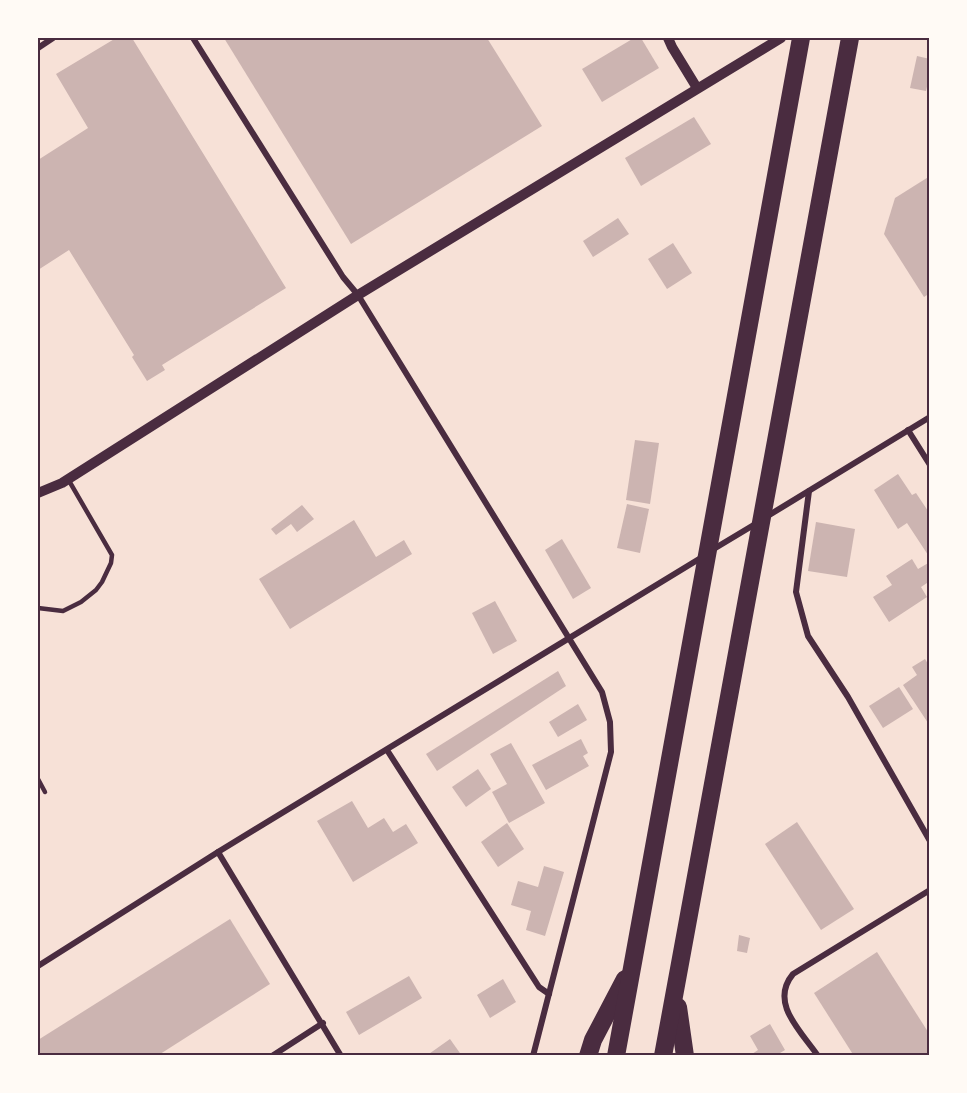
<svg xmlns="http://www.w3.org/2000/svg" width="967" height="1093" font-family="Raleway,sans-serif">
<rect width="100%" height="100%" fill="#f7e1d7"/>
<g fill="#ccb4b1">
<polygon points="116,38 132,38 286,288 162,365 165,370 147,381 132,357 134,355 69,250 38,270 38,160 88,128 56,74"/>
<polygon points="224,38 487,38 542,126 351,244"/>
<polygon points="634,38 641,38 659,68 602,102 582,69"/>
<polygon points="917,56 930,59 930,74 926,91 910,88"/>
<polygon points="694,117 711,144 641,186 625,158"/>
<polygon points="930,176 930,293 924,297 884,234 895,198"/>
<polygon points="618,218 629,234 593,257 583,241"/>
<polygon points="673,243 692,273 667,289 648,259"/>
<polygon points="635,440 659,443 650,504 626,500"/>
<polygon points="898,474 912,495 916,493 930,514 930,558 907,523 898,529 874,490"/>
<polygon points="627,504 649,509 640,553 617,548"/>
<polygon points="302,505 314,519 297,532 291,524 276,535 271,529"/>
<polygon points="354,520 376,557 404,540 412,554 290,629 259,579"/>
<polygon points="816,522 855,529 847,577 808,571"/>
<polygon points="562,539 591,588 573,599 545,550"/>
<polygon points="912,559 918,569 930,562 930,581 921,587 927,597 889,622 873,597 892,585 886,576"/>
<polygon points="495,601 517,641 493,654 472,613"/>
<polygon points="925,659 930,667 930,726 903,685 917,675 912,667"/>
<polygon points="558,671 566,686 437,771 426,754"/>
<polygon points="899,687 913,709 883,728 869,706"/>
<polygon points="578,704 587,720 558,737 549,722"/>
<polygon points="581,739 588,753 583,756 589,766 546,790 532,765"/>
<polygon points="511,743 545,803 509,823 492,792 507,784 490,754"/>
<polygon points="478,769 491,789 466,807 452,787"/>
<polygon points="352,801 368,828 384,818 393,832 406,824 418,843 353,882 317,821"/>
<polygon points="797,822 854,909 821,930 765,844"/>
<polygon points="507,823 524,849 498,867 481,842"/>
<polygon points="544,866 564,872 545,936 526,930 531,911 511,905 518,881 538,887"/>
<polygon points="230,919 270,984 157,1056 38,1056 38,1040"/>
<polygon points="739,935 750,938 747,953 737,951"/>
<polygon points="877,952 930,1035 930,1056 854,1056 814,993"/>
<polygon points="409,976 422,998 359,1035 346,1012"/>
<polygon points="503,979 516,1002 490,1018 477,995"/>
<polygon points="770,1024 785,1050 775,1056 753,1056 752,1054 758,1050 750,1036"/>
<polygon points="450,1039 462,1056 426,1056"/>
</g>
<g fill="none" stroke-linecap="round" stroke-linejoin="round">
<g stroke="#4a2c40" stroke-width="4.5">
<polyline points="38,608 63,611 81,602 96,590 102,582 111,563 112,555 68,479"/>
<polyline points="38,779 45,792"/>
</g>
<g stroke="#4a2c40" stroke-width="6">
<polyline points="193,38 343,277 358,295 602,692 610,722 611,752 533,1056"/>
<polyline points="38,48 53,38"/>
<polyline points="908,430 930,465"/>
<polyline points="809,491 796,592 808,636 848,697 930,841"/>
<polyline points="766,517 930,417"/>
<polyline points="712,550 757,523"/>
<polyline points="387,750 539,987 549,994"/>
<polyline points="218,852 341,1056"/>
<polyline points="38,966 218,852 704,556"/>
<polyline points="272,1056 323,1023"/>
<path d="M818,1056C801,1031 769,1003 793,974L930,890"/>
</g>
<g stroke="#4a2c40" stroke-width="10">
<polyline points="668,38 672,47 697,88"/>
<polyline points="38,493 62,483 358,295 781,38"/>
</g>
<g stroke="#4a2c40" stroke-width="18">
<polyline points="678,1007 685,1056"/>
<polyline points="588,1056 593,1040 625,979"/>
<polyline points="616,1056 801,38"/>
<polyline points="663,1056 850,38"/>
</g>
</g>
<rect width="967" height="1093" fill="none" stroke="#fffaf5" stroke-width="78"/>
<rect x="39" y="39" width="889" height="1015" fill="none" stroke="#4a2c40" stroke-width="2"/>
</svg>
